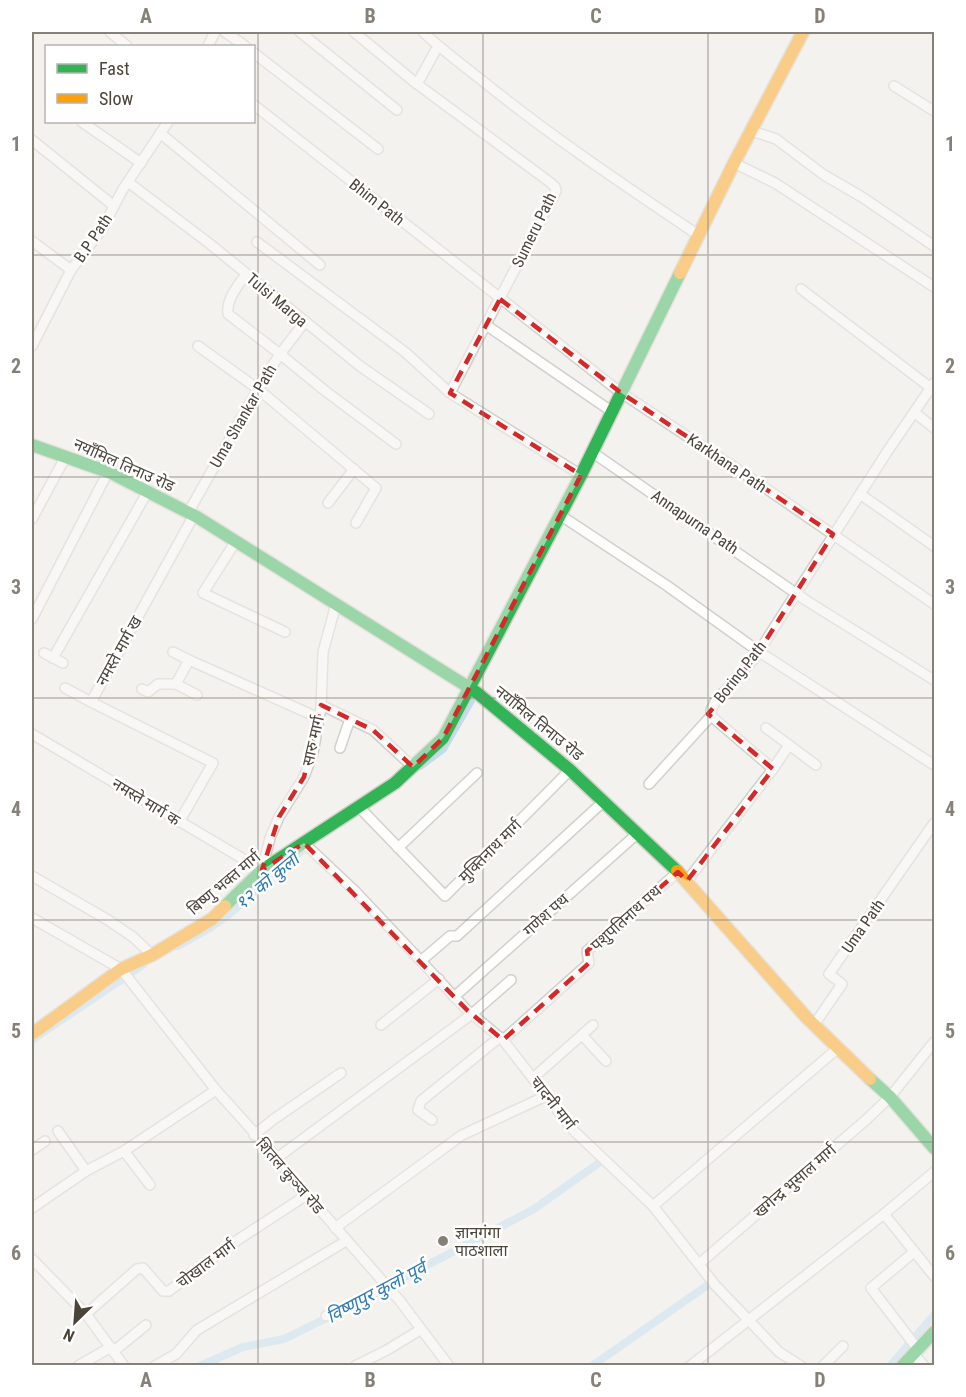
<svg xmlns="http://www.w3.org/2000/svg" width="966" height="1397" font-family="'Roboto Condensed','Noto Sans Devanagari',sans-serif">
<rect width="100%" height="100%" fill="#f4f2ee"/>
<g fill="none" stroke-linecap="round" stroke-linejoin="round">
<g stroke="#c0ddf1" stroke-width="8">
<polyline points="420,766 443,749 476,692"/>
<polyline points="178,946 210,928 227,916 248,898 271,874 305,848"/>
<polyline points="32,1040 143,965"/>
<polyline points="382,1289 534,1209 603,1160"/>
<polyline points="200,1366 243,1347 284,1339 333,1315"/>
<polyline points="592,1366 712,1282"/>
<polyline points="890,1366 934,1315"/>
</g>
<g stroke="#d2d0cb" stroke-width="12">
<g id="street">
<polyline points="110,32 127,46"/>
<polyline points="225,32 245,46"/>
<polyline points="300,32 397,110"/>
<polyline points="354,32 417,84 438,46"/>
<path d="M423,32C441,49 460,63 479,78C549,135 624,185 698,235"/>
<polyline points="208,46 215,32"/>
<polyline points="254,53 378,149"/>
<polyline points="417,84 551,183 555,187 556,191 450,393"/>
<polyline points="894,86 934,111"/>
<polyline points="254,105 620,392 761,485 934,604"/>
<polyline points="82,122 141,163"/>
<polyline points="752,131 776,139 824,175 862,197 934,246"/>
<polyline points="160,133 320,265"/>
<polyline points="32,140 114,206"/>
<polyline points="734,163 775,183 934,287"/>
<polyline points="128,182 210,244 360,366 429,414"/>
<polyline points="32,241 71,270"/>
<polyline points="257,242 405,352 450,393 581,475"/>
<path d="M246,274C238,286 226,299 228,314L280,354L304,323"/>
<polyline points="801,289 931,388"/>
<polyline points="486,325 611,411"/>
<polyline points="32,346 71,270 102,229 123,189 168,122"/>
<polyline points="198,346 258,389 376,488 356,523"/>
<polyline points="915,413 934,428"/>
<polyline points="592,452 807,601 934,680"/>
<polyline points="860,494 934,546"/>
<polyline points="328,503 354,469"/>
<polyline points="188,513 258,389 280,354 324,390 396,444"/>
<polyline points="560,515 666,585 758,651 934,765"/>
<polyline points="32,519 66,456"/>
<polyline points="236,541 203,593 285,632"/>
<polyline points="32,619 108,472"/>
<polyline points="173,652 189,660"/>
<polyline points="44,653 63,663"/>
<polyline points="53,658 148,491"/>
<polyline points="176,684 197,695"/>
<polyline points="65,688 91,702"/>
<polyline points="142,689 148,692 158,684 176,684 189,660 319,718"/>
<polyline points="321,705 373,730 413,767"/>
<polyline points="766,728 789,745"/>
<polyline points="32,734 262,870 270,838 279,817 304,777 313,753 321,708 323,652 336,604"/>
<polyline points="340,748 350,719"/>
<polyline points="773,769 789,745 816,765"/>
<polyline points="649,784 711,716"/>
<polyline points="359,807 445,896 570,770"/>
<polyline points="179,822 213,763 91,702 194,515"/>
<polyline points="304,843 356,892 467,1010 503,1040 572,1129 653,1206 715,1285 779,1352 801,1366"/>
<polyline points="398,848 477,773"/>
<polyline points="32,876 108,920 133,937 152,955"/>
<polyline points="687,881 773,769 711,716 711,710 716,700 734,682 756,656 887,452 934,383"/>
<polyline points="32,918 121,969 216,1090 277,1158 305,1196 316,1205 400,1301 449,1366"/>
<polyline points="422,960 450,936 457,936 604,801"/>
<polyline points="454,997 638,833"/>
<polyline points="381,1025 439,979"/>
<polyline points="814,1025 842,984 829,974 934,823"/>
<polyline points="582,1035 606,1061"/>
<polyline points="503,1040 589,963 587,951 678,872"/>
<polyline points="533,1078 593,1025"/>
<polyline points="432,1120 418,1110 421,1101 500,1037"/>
<polyline points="58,1131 86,1171"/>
<polyline points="254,1135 274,1119 341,1073"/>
<polyline points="32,1150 45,1141"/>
<polyline points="124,1151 150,1185"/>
<polyline points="277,1158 472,1014 511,980"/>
<polyline points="653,1206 837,1049"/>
<polyline points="32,1208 86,1171 124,1151 216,1090"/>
<polyline points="884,1214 934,1276"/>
<polyline points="335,1228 462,1135 546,1096"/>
<polyline points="914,1252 871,1288 917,1348"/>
<polyline points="32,1259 86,1314 124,1366"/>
<polyline points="699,1264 867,1119 890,1097 934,1042"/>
<polyline points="86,1314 137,1269 143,1268 163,1291 169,1291 233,1243 305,1196"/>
<polyline points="326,1316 386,1286"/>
<polyline points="114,1351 146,1325"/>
<polyline points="913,1353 924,1366"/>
<polyline points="78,1366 111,1347"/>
<polyline points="155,1366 176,1354 197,1330 346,1241"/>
<polyline points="355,1366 387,1350 420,1330"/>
<polyline points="690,1366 884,1214 934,1172"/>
<polyline points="823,1366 843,1346"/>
</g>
</g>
<g stroke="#d3cfc5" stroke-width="15">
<g id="fast">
<polyline points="32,445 111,473 197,517 476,692 570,770 677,871"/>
<polyline points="225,906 262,870 395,783 443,738 581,475 680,273"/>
<polyline points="870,1079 890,1097 934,1148"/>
<polyline points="902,1366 934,1332"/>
</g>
</g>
<g stroke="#d3cfc5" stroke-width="15">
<g id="slow">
<polyline points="680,273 734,163 803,32"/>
<polyline points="677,871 806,1017 870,1079"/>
<polyline points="32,1034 121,969 152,955 212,919 225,906"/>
</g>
</g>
<use href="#street" stroke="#fdfdfc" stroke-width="9"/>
<use href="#fast" stroke="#30b455" stroke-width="12"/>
<use href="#slow" stroke="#ff9f0a" stroke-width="12"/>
</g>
<path d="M0 0H966V1397H0ZM500,299L620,392L833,534L756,656L708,714L773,769L687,881L678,872L587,951L589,963L503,1040L467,1010L304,843L262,870L279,817L304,777L321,705L373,730L413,767L443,738L581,475L450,393Z" fill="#f4f2ee" fill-opacity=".55" fill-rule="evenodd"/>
<path fill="none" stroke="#d62828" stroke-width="4.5" stroke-dasharray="12 8" stroke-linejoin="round" d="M500,299L620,392L833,534L756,656L708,714L773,769L687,881L678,872L587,951L589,963L503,1040L467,1010L304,843L262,870L279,817L304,777L321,705L373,730L413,767L443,738L581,475L450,393Z"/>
<path fill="none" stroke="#868178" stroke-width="1.5" stroke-opacity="0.55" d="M258,32V1366M483,32V1366M708,32V1366M32,255H934M32,477H934M32,698H934M32,920H934M32,1142H934"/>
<circle fill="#868178" stroke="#fff" stroke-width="2" cx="443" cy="1241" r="6"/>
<g text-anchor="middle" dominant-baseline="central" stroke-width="5" stroke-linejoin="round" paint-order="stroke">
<g font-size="16" fill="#4b4439" stroke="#fff">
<text transform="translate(377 202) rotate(38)">Bhim Path</text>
<text transform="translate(534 230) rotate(-64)">Sumeru Path</text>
<text transform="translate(93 238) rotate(-56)">B.P Path</text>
<text transform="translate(277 300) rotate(40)">Tulsi Marga</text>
<text transform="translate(243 416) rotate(-60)">Uma Shankar Path</text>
<text transform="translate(727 463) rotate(34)">Karkhana Path</text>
<text transform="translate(124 465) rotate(24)">नयाँमिल तिनाउ रोड</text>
<text transform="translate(695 522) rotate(34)">Annapurna Path</text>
<text transform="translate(119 651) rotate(-61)">नमस्ते मार्ग ख</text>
<text transform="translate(740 672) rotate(-52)">Boring Path</text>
<text transform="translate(539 723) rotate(39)">नयाँमिल तिनाउ रोड</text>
<text transform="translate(313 741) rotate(-77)">सारु मार्ग</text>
<text transform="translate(146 802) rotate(31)">नमस्ते मार्ग क</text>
<text transform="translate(490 851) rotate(-45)">मुक्तिनाथ मार्ग</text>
<text transform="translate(224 883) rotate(-40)">बिष्णु भक्त मार्ग</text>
<text transform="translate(546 915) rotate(-42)">गणेश पथ</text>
<text transform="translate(626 918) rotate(-42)">पशुपतिनाथ पथ</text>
<text transform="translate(863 926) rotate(-55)">Uma Path</text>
<text transform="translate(553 1103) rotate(52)">चादनी मार्ग</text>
<text transform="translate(290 1176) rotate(49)">शितल कुञ्ज रोड</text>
<text transform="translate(795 1181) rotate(-41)">खगेन्द्र भुसाल मार्ग</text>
<text transform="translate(206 1264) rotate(-37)">चोखाल मार्ग</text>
</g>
<g font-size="16" fill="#4b4439" stroke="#fff" text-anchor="start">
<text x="455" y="1232">ज्ञानगंगा<tspan x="455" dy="18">पाठशाला</tspan></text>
</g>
<g font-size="18" font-style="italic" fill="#2e7ab2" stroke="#fff">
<text transform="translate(267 881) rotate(-40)">१२ को कुलो</text>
<text transform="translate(376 1292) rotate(-28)">विष्णुपुर कुलो पूर्व</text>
</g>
</g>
<rect width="966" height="1397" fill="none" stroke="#ffffff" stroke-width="66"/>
<rect x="45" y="45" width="210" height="78" fill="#ffffff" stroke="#b7b4b0" stroke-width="1.5"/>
<rect x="57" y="64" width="30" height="9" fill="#30b455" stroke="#b7b4b0" stroke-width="1.5"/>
<text x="99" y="75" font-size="18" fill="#4b4439">Fast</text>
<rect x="57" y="94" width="30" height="9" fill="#ff9f0a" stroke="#b7b4b0" stroke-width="1.5"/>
<text x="99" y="105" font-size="18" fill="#4b4439">Slow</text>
<g transform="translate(75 1322) rotate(205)" stroke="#ffffff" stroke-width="4.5" paint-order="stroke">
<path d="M0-4.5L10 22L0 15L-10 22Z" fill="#4b4439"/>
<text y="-9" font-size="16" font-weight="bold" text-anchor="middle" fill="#4b4439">N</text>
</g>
<rect x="33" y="33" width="900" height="1331" fill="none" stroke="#868178" stroke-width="2"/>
<g font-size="20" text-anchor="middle" font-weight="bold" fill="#868178">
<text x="146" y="23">A</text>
<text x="370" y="23">B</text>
<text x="596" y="23">C</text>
<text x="820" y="23">D</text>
<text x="16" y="151">1</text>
<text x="950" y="151">1</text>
<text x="16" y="373">2</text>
<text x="950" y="373">2</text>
<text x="16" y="594">3</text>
<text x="950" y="594">3</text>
<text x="16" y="816">4</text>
<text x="950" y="816">4</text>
<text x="16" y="1038">5</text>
<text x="950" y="1038">5</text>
<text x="16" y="1260">6</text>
<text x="950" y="1260">6</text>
<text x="146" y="1387">A</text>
<text x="370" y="1387">B</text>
<text x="596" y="1387">C</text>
<text x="820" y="1387">D</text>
</g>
</svg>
